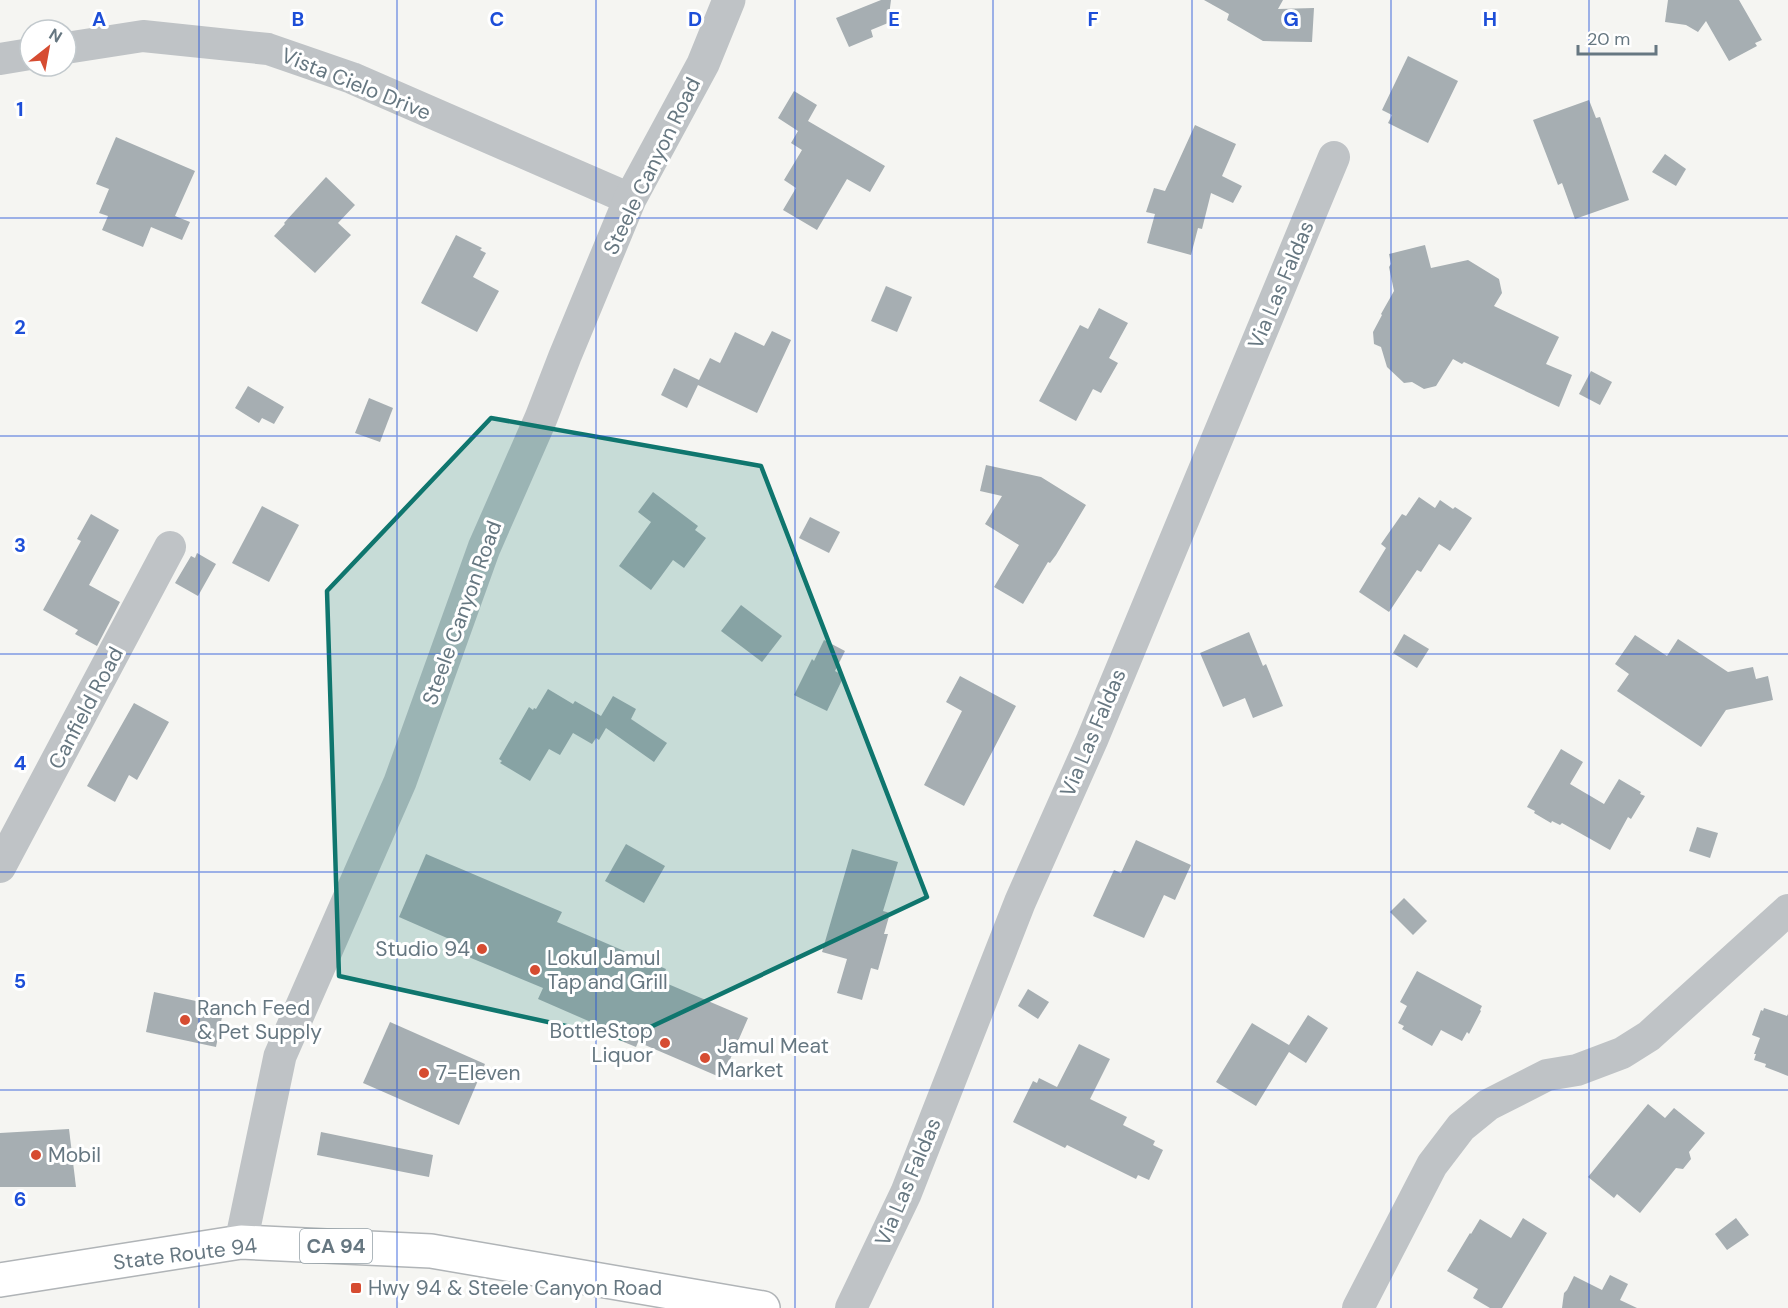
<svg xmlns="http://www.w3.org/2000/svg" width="1788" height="1308" font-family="'DM Sans',sans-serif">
<rect width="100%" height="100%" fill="#f5f5f2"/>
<g fill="#a6aeb2">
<polygon points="881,0 891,0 888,23 871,30 873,37 849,47 836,18"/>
<polygon points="1204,0 1283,0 1278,9 1314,8 1312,42 1263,41 1227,20 1229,14"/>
<polygon points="1668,0 1739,0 1762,40 1755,43 1757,46 1729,61 1706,21 1698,32 1686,25 1665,22"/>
<polygon points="1408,56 1458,81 1428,143 1388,123 1392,115 1382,110"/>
<polygon points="794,91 817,105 808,121 885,166 870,192 847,179 817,230 783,210 796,188 784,180 802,150 791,143 798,131 778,118"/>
<polygon points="1589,100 1596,118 1600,117 1629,200 1575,219 1562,183 1558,185 1533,120"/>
<polygon points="1195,125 1236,144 1222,176 1242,186 1233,203 1211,193 1202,229 1198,228 1191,255 1147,243 1155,214 1146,212 1154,188 1165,191"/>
<polygon points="116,137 195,171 175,216 190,222 182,240 151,227 143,247 102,230 108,216 99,213 109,189 96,184"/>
<polygon points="1665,154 1686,169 1676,186 1652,172"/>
<polygon points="326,177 355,205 338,223 351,235 315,273 274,236 285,224 284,223"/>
<polygon points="456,235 482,248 480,250 486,253 473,277 499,291 477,332 421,303"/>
<polygon points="1425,245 1431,268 1468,260 1499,279 1502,293 1494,306 1559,337 1546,364 1572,375 1559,407 1464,362 1462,364 1453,359 1436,386 1424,389 1412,382 1404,383 1387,367 1381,347 1374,344 1373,332 1382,315 1381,314 1394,291 1389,267 1391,264 1389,254"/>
<polygon points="886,286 912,297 897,332 871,321"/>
<polygon points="1099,308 1128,323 1109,358 1118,363 1101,393 1093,389 1076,421 1039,401 1080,325 1088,329"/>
<polygon points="772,331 791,340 757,413 698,385 687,408 661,395 674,368 699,380 710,358 720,363 735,332 764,346"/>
<polygon points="1591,371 1612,382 1600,405 1579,394"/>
<polygon points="248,386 284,407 274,424 262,418 259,423 235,408"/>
<polygon points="369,398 393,408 380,442 355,433"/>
<polygon points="986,465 1041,477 1086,505 1056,555 1050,563 1048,562 1023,604 994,587 1019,545 985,524 1002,496 980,491"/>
<polygon points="653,492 698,526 695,530 706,538 684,568 673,560 651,590 619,566 651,522 638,512"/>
<polygon points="1419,497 1435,508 1440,500 1453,509 1455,507 1472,518 1450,551 1439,544 1421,572 1417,570 1389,612 1359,592 1386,548 1381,544 1402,514 1406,516"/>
<polygon points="262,506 299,525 269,582 232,563"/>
<polygon points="91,514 119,530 89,585 120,602 97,646 75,634 78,630 43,610 81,541 77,539"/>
<polygon points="810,517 840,532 829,553 799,538"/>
<polygon points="197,553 216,564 198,596 175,583 191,556 195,558"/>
<polygon points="741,605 782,636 762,662 721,631"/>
<polygon points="1249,632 1263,666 1266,664 1283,706 1253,718 1245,698 1223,707 1200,653"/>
<polygon points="1404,634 1429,649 1417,668 1393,653"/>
<polygon points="1635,635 1667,656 1678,639 1728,672 1753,667 1756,679 1768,676 1773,700 1726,710 1701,747 1617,691 1629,674 1615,664"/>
<polygon points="824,640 845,651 835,671 844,676 827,711 794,695 812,659 814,661"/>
<polygon points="960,676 1016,706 964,806 924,785 962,711 946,702"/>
<polygon points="548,689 573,704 575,701 601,716 613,696 636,709 631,719 667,743 654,762 606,728 599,740 596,738 592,744 573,733 560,755 549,749 530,781 500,763 502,761 499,759 529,707 533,710 534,708 536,709"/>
<polygon points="134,703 169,722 137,780 129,775 115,802 87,786"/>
<polygon points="1561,749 1583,762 1570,784 1604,804 1619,779 1641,792 1640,794 1645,796 1631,819 1628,817 1610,850 1562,823 1560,825 1552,821 1551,823 1534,813 1535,811 1527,807"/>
<polygon points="1697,827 1718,833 1710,858 1689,851"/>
<polygon points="1136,840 1191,865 1175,900 1164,895 1144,938 1093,916 1114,870 1121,873"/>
<polygon points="626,844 665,866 644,903 605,881"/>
<polygon points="852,849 898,862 883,911 890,913 884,934 888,934 878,970 871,968 862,1000 837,993 847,959 822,952"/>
<polygon points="426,854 562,912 557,922 666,969 661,981 748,1018 722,1078 638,1042 636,1047 614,1038 616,1033 538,999 543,988 459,953 463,945 399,917"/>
<polygon points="1404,898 1427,921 1413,935 1390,912"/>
<polygon points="1417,971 1482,1006 1480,1010 1481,1011 1469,1034 1467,1032 1462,1041 1441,1030 1432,1046 1402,1029 1404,1026 1398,1023 1407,1006 1400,1002"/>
<polygon points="1028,989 1049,1002 1038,1019 1018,1006"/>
<polygon points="154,992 224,1007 216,1047 146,1032"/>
<polygon points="1764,1008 1787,1016 1788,1014 1788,1076 1765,1067 1766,1064 1754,1060 1756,1054 1754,1054 1760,1038 1752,1035 1761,1010 1763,1011"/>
<polygon points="1308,1015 1328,1028 1306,1063 1289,1052 1256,1106 1216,1082 1252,1023 1289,1045"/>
<polygon points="390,1022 485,1064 459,1125 363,1083"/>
<polygon points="1079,1044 1110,1059 1090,1099 1127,1117 1123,1125 1155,1141 1153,1145 1163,1150 1149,1180 1138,1175 1136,1179 1067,1145 1065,1148 1013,1122 1033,1081 1037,1083 1039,1078 1057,1087"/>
<polygon points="1648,1104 1665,1118 1674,1108 1705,1133 1689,1152 1691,1159 1683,1169 1676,1168 1640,1213 1617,1194 1614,1198 1588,1177"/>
<polygon points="69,1129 76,1187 0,1187 0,1133"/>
<polygon points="321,1132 433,1155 429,1177 317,1155"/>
<polygon points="1523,1218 1547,1233 1502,1308 1490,1308 1473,1298 1478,1289 1447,1271 1470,1233 1471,1234 1480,1219 1511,1238"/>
<polygon points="1736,1218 1749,1235 1727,1250 1715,1234"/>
<polygon points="1610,1275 1628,1284 1620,1300 1637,1308 1562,1308 1564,1293 1567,1290 1574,1276 1602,1290"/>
</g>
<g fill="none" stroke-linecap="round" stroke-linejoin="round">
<g stroke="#b0b4b7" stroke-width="36">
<polyline id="trunk" points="0,1280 241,1242 431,1251 763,1308"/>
</g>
<g stroke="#bfc3c6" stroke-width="32">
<polyline points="66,48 143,36 268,49 352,78 630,199"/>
<polyline points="0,59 30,54"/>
<polyline points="0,867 170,547"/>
<polyline points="851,1308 906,1193 1020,902 1092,740 1334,157"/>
<polyline points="1358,1308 1432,1165 1461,1127 1488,1105 1547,1075 1577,1070 1622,1053 1649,1036 1788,910"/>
</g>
<polyline stroke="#bfc3c6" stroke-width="33" points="241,1242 280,1056 400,782 484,548 541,418 565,356 630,199 703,64 729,0"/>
<use href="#trunk" stroke="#fff" stroke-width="33"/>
</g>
<path fill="#0f766e" fill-opacity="0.2" stroke="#0f766e" stroke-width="4.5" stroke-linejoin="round" d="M491,418L761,466L927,897L625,1039L339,976L327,591Z"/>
<path fill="none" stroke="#1d4ed8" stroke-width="1.5" stroke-opacity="0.55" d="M199,0V1308M397,0V1308M596,0V1308M795,0V1308M993,0V1308M1192,0V1308M1391,0V1308M1589,0V1308M0,218H1788M0,436H1788M0,654H1788M0,872H1788M0,1090H1788"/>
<g fill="#d64c31" stroke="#fff" stroke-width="2">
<circle cx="482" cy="949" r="6"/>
<circle cx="535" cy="970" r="6"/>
<circle cx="185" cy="1020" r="6"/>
<circle cx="665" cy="1043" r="6"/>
<circle cx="705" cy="1058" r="6"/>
<circle cx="424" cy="1073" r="6"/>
<circle cx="36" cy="1155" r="6"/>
<rect x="350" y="1282" width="12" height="12" rx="3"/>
</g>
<g text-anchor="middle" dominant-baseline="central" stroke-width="6" stroke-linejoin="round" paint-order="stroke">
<rect fill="#fff" stroke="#94a0a7" stroke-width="1.5" x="300" y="1229" width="72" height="34" rx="4.5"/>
<g font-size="20" font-weight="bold" fill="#667781">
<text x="336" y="1246">CA 94</text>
</g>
<g font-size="21" fill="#667781" stroke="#fff">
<text transform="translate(356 84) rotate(22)">Vista Cielo Drive</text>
<text transform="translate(652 166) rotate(-64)">Steele Canyon Road</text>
<text transform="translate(1281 285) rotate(-67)">Via Las Faldas</text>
<text transform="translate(462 613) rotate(-70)">Steele Canyon Road</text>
<text transform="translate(86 708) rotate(-62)">Canfield Road</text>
<text transform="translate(1093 733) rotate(-67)">Via Las Faldas</text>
<text transform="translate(908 1182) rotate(-67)">Via Las Faldas</text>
<text transform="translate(185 1254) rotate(-7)">State Route 94</text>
</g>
<g font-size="21" fill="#667781" stroke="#fff" text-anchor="start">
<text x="470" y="949" text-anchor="end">Studio 94</text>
<text x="547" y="958">Lokul Jamul<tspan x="547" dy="24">Tap and Grill</tspan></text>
<text x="197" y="1008">Ranch Feed<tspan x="197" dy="24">&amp; Pet Supply</tspan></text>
<text x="653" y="1031" text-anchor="end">BottleStop<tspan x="653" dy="24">Liquor</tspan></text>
<text x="717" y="1046">Jamul Meat<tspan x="717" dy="24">Market</tspan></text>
<text x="436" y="1073">7-Eleven</text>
<text x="48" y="1155">Mobil</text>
<text x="368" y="1288">Hwy 94 &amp; Steele Canyon Road</text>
</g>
</g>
<g font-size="20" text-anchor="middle" font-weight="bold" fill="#1d4ed8" stroke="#fff" stroke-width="6" stroke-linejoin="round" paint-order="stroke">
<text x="99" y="26">A</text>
<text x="298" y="26">B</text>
<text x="497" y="26">C</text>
<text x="695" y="26">D</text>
<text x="894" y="26">E</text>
<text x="1093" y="26">F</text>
<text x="1291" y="26">G</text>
<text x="1490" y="26">H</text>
<text x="20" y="116">1</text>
<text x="20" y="334">2</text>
<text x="20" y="552">3</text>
<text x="20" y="770">4</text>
<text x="20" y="988">5</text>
<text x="20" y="1206">6</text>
</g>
<g transform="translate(48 48) rotate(31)"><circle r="28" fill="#ffffff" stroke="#c2c9cd" stroke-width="1.5"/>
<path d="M0-4.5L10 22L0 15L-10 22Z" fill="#d64c31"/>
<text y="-9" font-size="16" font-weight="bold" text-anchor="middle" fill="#667781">N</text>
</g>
<path d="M1578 45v9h78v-9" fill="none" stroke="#667781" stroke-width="3"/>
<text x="1587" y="45" font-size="18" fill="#667781" stroke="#ffffff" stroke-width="4.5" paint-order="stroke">20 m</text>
</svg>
